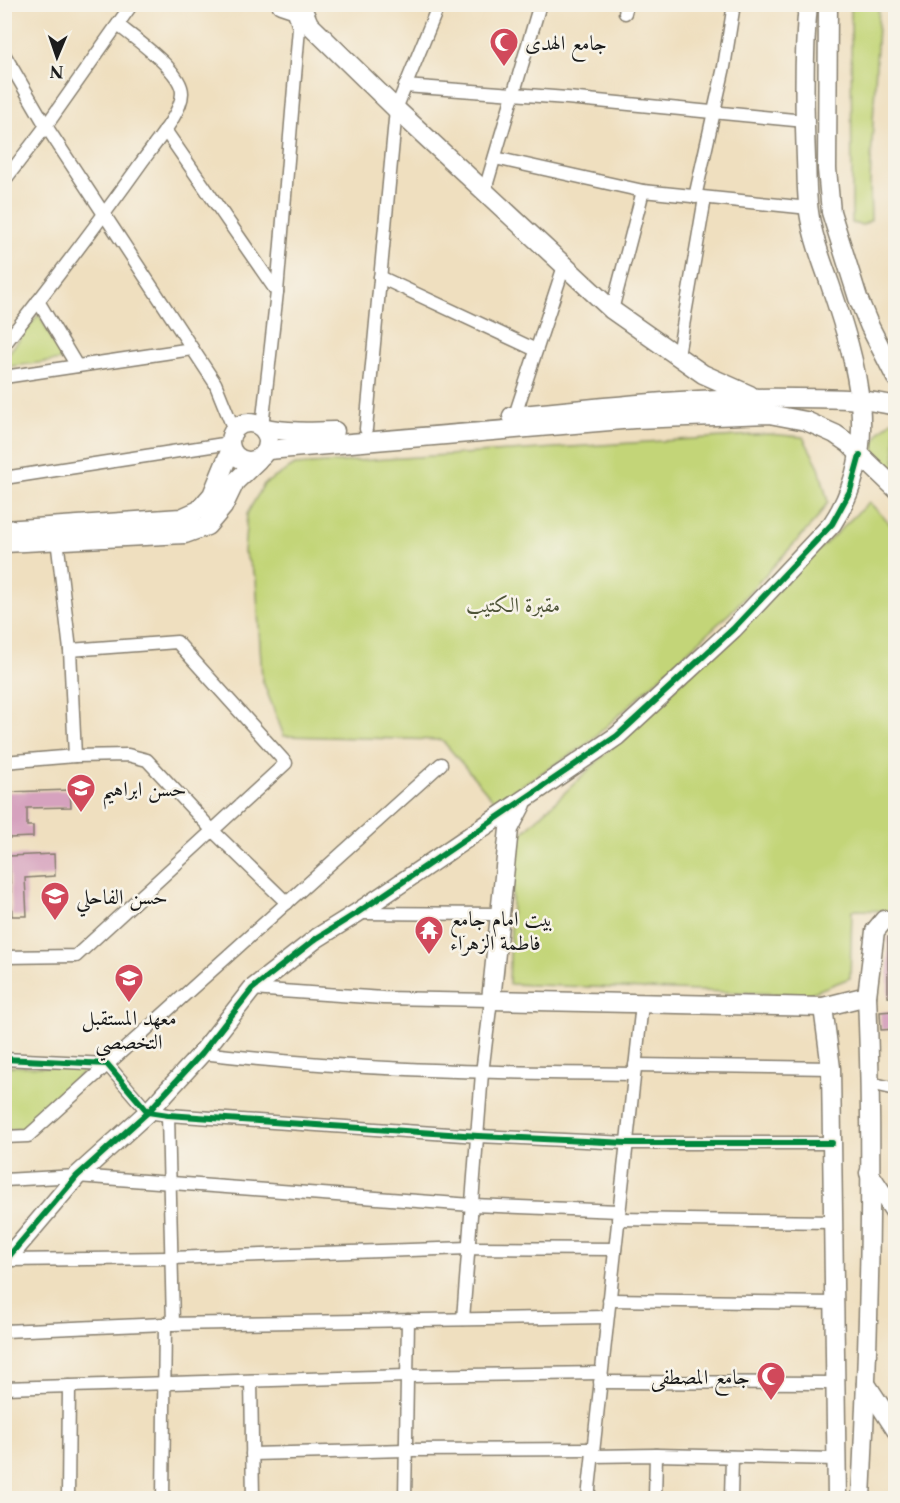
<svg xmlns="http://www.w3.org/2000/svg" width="900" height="1503" font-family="'Libre Caslon Text',Amiri,serif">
<rect width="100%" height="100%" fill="#f7f3e8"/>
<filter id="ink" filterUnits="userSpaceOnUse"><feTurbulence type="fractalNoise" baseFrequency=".0167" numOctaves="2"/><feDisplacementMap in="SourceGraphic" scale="12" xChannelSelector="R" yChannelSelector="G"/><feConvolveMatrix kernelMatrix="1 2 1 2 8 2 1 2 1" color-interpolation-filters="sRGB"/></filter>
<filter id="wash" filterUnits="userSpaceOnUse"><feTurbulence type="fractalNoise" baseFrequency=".008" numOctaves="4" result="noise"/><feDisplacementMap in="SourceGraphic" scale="24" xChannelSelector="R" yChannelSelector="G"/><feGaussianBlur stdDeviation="1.35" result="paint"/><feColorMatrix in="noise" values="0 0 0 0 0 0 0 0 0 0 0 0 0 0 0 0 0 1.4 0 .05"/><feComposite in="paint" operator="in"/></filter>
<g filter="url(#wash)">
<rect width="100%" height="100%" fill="#efdfbf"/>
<g fill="#c3d578" stroke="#70784a" stroke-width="1.5">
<polygon points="851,5 879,5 870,183 871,220 863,225 852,223"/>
<polygon points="39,314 63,360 5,367 4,359"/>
<polygon points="893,420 895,421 895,475 879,462 873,445 880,431"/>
<polygon points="768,434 803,437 819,467 828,502 816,520 731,612 585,746 495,802 442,740 284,736 262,679 256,578 244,552 247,514 264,484 295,465"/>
<polygon points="869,502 895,529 896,911 852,910 850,978 806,995 509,984 514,841"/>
<polygon points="5,1066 87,1068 22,1130 5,1129"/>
</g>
<g id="blocks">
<g fill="#d6a2be">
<polygon points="70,790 71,807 27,808 27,826 33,826 33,837 9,838 8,792"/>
<polygon points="54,854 55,876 25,878 27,916 12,916 9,856"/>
<polygon points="888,937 896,937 896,998 888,997"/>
<polygon points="893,1011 895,1029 881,1030 880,1012"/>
</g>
</g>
</g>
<g filter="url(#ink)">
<use href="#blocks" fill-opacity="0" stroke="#867e6e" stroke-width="1.5"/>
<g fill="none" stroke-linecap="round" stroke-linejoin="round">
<g stroke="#867e6e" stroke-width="15">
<g id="street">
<polyline points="625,13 627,4"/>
<polyline points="4,54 46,126 215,383 234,430"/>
<polyline points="405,86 567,98 805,121"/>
<polyline points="165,130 277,292"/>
<polyline points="495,158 643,191 809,208"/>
<polyline points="4,181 46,126 132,4"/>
<polyline points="484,193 540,4"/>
<polyline points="695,197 724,67 734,4"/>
<polyline points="380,277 536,350"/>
<polyline points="38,301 77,366"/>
<polyline points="612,310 643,191"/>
<path d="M4,345C51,285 97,225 141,163C153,146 182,113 182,93C182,71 134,38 118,25"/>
<polyline points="678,355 705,198"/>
<polyline points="4,377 192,349"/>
<polyline points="515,415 564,266"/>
<polyline points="262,427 277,292 299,28 293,8"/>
<polyline points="366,429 396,109 439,4"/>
<polyline points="4,478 230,443"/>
<polyline points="57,539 70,650 75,756"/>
<polyline points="4,762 75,756 128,755 147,760 212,830 287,903"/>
<polyline points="359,913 498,914"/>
<polyline points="4,957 76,956 286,763 177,642 70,650"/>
<polyline points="252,989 383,998 491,1000 482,1073 463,1319"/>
<path d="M202,1053C346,1070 489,1073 634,1074"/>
<polyline points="4,1059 107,1064 148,1112 168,1115 478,1136 627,1143 832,1143"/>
<polyline points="635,1065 831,1068"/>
<polyline points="870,1083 896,1089"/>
<polyline points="168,1115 173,1324"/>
<polyline points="4,1137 28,1136 441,764"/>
<polyline points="4,1180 77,1176 472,1205 619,1211"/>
<polyline points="618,1219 833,1222"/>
<polyline points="7,1260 170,1258 469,1248 615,1249"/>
<polyline points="609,1300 834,1303"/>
<polyline points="4,1331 165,1324 607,1317"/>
<polyline points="251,1381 253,1498"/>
<polyline points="600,1382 836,1383"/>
<polyline points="4,1388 407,1376 601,1373"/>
<polyline points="252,1454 406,1450 593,1449"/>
<polyline points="593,1456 656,1455 837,1459"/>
<polyline points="68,1498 69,1386"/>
<polyline points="163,1498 165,1324"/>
<polyline points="405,1498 408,1320"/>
<polyline points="588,1498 642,1004"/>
<polyline points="655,1498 656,1455"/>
<polyline points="731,1498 732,1457"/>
</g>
</g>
<g stroke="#867e6e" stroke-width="21">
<g id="secondary">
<polyline points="281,4 293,8 301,4"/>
<polyline points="828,4 827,169 831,212 858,298 870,327 896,378"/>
<polyline points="301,5 309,24 396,109 612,310 703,374 750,395"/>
<path d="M512,416C606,407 701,396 795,398C829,398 863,398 896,406"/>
<circle cx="249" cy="442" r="19"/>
<path d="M262,427C286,433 310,432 335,431"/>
<polyline points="268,450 634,419 769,414 806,421 835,434 848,443 896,489"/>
<polyline points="4,530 181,518 199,510 212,495 231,449"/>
<polyline points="4,543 185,534 207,526 223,507 235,482 258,460"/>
<polyline points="522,804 509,829 491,1000 823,1007 867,996 875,931 884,920 896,920"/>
<polyline points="823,1007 831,1068 837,1498"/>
<polyline points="869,1173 896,1214"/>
<path d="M4,1262L77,1176L148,1112L202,1053L252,989L317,938L357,913L617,736L733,629L832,524C883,447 857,364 830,284C823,264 815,244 811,223C806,202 807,180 806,159C804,108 803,56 808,4"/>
<polyline points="866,1384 896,1430"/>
<path d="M861,1498C869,1331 874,1163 867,996"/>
</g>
</g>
<use href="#street" stroke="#fff" stroke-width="12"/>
<use href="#secondary" stroke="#fff" stroke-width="18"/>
<g stroke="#f7f3e8" stroke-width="10">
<g id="cycleway">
<polyline points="4,1059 107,1064 148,1112 168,1115 478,1136 627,1143 832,1143"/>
<polyline points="4,1262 77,1176 148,1112 202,1053 252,989 317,938 357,913 617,736 733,629 832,524 850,491 860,455"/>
</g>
</g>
<use href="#cycleway" stroke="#00873e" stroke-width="6"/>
</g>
</g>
<defs>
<g id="mosque-pin" transform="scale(1.5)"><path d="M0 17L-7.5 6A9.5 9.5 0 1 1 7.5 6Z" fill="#d1495b" stroke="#f7f3e8"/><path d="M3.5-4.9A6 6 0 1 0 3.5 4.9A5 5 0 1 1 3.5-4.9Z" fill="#fff"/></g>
<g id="school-pin" transform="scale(1.5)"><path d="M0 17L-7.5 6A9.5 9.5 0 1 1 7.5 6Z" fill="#d1495b" stroke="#f7f3e8"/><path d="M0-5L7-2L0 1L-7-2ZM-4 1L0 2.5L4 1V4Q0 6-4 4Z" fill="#fff"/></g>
<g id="temple-pin" transform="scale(1.5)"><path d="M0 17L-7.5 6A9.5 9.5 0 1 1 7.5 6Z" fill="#d1495b" stroke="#f7f3e8"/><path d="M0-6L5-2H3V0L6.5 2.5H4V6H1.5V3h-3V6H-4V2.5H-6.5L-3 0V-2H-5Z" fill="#fff"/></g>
</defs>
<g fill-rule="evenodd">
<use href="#mosque-pin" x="504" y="42"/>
<use href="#school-pin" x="81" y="788"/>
<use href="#school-pin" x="55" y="896"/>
<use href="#temple-pin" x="429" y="930"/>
<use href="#school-pin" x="129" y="978"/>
<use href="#mosque-pin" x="771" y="1376"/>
</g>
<g text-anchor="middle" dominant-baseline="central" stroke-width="5" stroke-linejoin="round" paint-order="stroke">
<g font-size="21" fill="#1c1c1c" stroke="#f7f3e8" text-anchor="start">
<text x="525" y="42">جامع الهدى</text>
<text x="102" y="788">حسن ابراهيم</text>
<text x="76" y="896">حسن الفاحلي</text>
<text x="450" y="918">بيت امام جامع<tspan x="450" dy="24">فاطمة الزهراء</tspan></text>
<text x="129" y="1017" text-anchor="middle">معهد المستقبل<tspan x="129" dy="24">التخصصي</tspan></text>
<text x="750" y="1376" text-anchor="end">جامع المصطفى</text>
</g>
<g font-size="21" fill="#4e5438" stroke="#f7f3e8">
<text x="513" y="604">مقبرة الكتيب</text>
</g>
</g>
<rect width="900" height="1503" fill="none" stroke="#f7f3e8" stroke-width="24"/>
<g transform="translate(57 57) rotate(182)" stroke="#f7f3e8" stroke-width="4.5" paint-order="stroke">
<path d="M0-4.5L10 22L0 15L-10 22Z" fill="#1c1c1c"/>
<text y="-9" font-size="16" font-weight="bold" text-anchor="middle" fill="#1c1c1c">N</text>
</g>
</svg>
